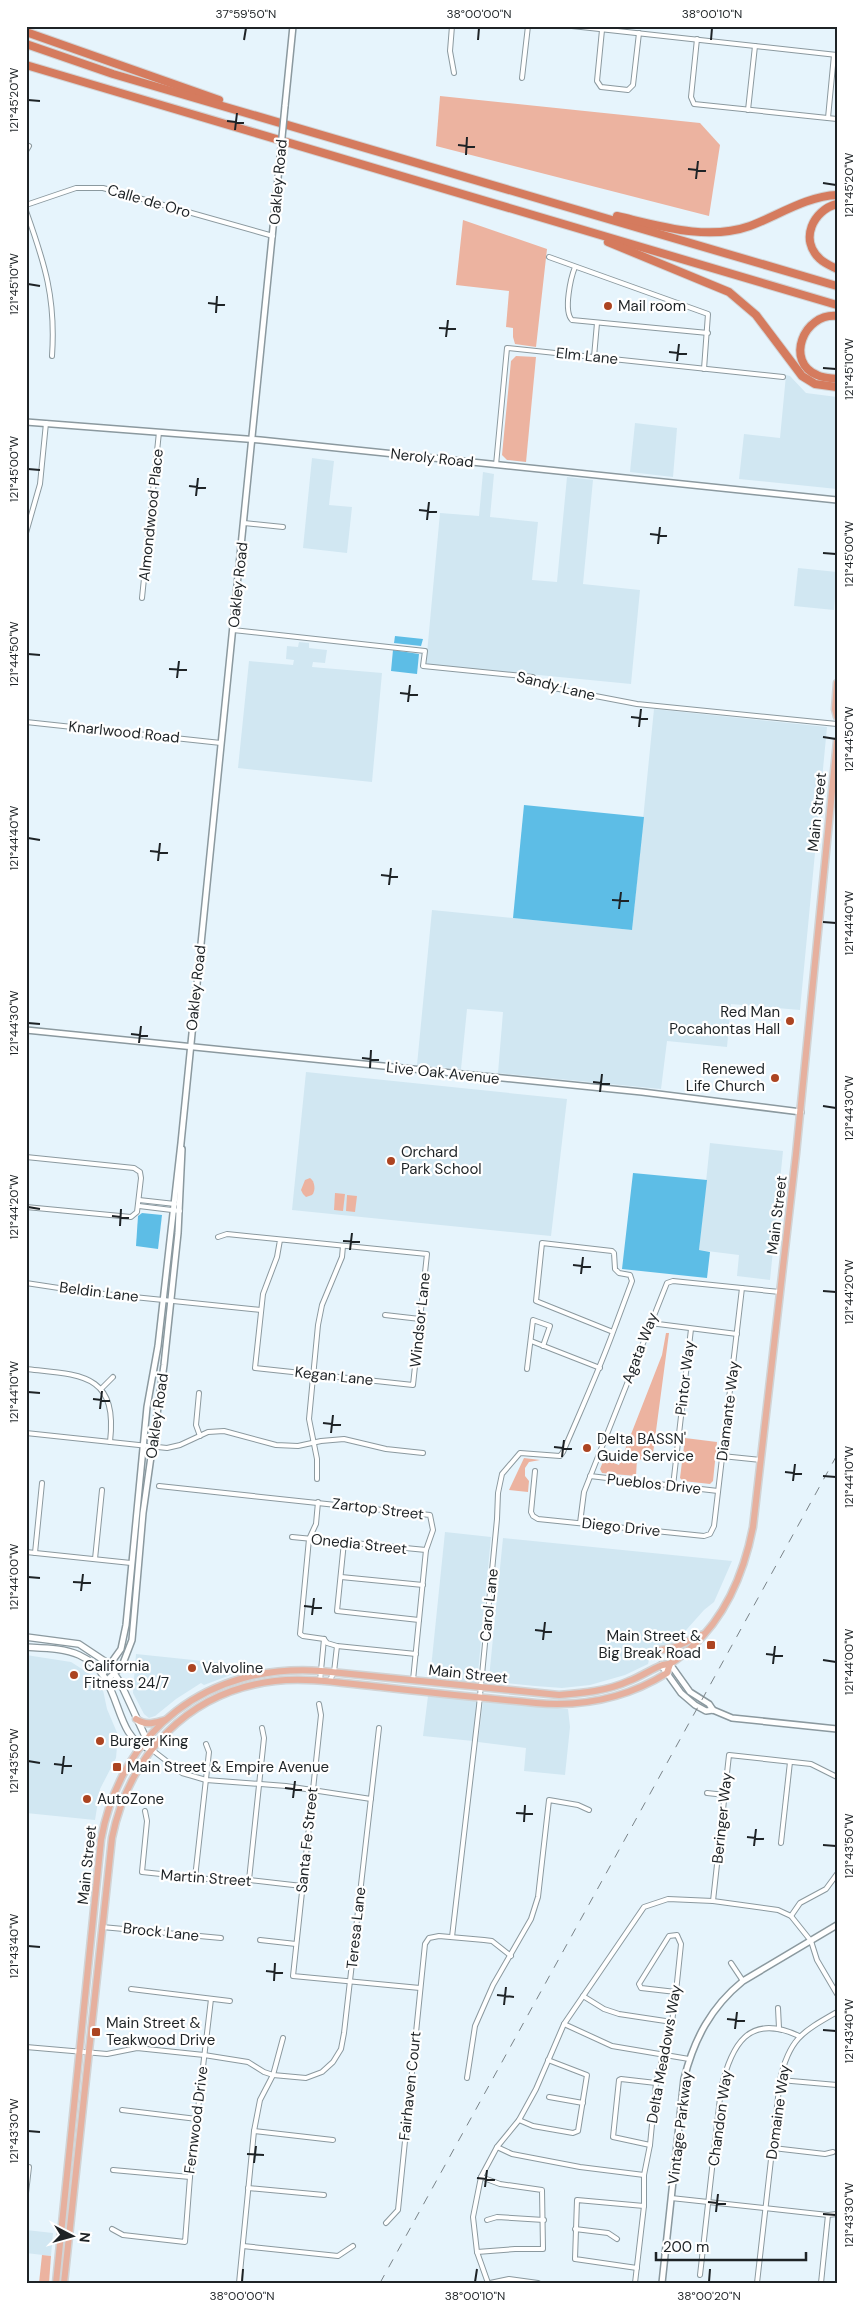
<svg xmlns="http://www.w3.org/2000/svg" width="863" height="2309" font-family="'DM Sans',sans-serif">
<rect width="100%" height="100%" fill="#e6f4fc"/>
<g fill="#d1e7f2">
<polygon points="786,375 790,376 806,393 837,397 837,489 739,479 744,434 780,438"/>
<polygon points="635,423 677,428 673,477 630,472"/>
<polygon points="312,458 334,461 329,505 352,507 347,553 303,548"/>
<polygon points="483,472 494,474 490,517 538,522 532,580 557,582 567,477 593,480 583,584 640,590 631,684 426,664 440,513 479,516"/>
<polygon points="798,568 837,572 834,610 794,606"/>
<polygon points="299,642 309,643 309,648 327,650 325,663 313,662 312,667 382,673 372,782 238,768 249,661 293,665 294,660 286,659 287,646 298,647"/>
<polygon points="654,709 827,727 800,1010 731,1004 727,1047 667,1041 661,1089 498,1073 503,1012 467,1009 461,1069 417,1065 432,910 632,930"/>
<polygon points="306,1072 567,1099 551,1236 292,1210"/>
<polygon points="710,1143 783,1151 770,1280 737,1276 739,1255 699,1250"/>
<polygon points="445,1532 491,1537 477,1683 430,1678"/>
<polygon points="503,1538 732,1561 714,1602 704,1610 679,1638 650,1656 648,1664 625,1675 590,1685 562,1688 535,1686 494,1682 489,1678"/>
<polygon points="136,1654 241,1665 241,1671 204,1685 201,1683 176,1699 155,1716 149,1718 144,1714 133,1693"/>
<polygon points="26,1655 71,1662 93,1676 103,1690 107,1709 118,1735 116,1758 100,1789 95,1820 26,1813"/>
<polygon points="428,1696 478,1700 473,1741 423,1736"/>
<polygon points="483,1701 568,1709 570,1727 565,1775 524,1771 526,1748 478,1742"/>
<polygon points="26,2230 53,2233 51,2256 26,2253"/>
</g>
<g fill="#ecb3a0">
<polygon points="440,96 700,123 720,145 709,216 436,146"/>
<polygon points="463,220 547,249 536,347 515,344 513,337 513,328 506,327 509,291 456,285"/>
<polygon points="516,356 536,357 526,462 507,460 502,455 511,361"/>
<path d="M310,1178C315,1181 316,1191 312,1195L306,1197L303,1194L301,1190L305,1180Z"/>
<polygon points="335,1193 345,1194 343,1211 334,1210"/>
<polygon points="347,1195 357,1196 355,1212 346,1211"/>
<polygon points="666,1333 669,1333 652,1461 637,1459 636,1476 602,1473 600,1469 604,1459 619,1465 662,1355"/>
<polygon points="685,1438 717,1442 713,1481 710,1484 683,1481 680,1478"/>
<polygon points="524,1458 540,1460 529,1462 525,1468 525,1476 529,1481 528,1492 509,1490"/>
<polygon points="42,2255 51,2256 49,2283 39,2283"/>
</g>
<g fill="#5dbde6">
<polygon points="395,636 423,639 421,646 394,643"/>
<polygon points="393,650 419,654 417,674 391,671"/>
<polygon points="524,805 644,817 632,930 513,918"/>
<polygon points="633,1173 707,1180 699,1250 710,1252 707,1278 622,1269"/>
<polygon points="142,1213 162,1215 158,1249 136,1246 138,1216"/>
</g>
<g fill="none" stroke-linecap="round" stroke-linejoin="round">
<g stroke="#8b999f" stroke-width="6">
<g id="minor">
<polyline points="452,26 450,51 454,73"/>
<polyline points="572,26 837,55"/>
<polyline points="602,30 597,81 601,87 628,90 633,85 639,33"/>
<polyline points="697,39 691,97 694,104 837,119"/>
<polyline points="522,78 528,26"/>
<polyline points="748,110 755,46"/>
<polyline points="828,118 834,55"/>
<polyline points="26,151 29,146"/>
<polyline points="26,205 76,188 103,188 273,236"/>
<path d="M26,211C45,264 56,299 52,356"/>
<polyline points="549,257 708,314 704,369"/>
<path d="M575,267C571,277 563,311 572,320L708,333"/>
<polyline points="594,357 597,323"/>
<polyline points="496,465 507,348 783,377"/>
<polyline points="244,523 283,527"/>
<polyline points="26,533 40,484 46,423"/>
<polyline points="142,598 159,432"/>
<polyline points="233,630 425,651 423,666 533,677 538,685 637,704 837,724"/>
<polyline points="26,722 221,743"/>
<polyline points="26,1157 134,1168 140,1172 141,1178 137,1212 131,1217 26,1207"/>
<polyline points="139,1200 175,1204"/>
<polyline points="139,1206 180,1211"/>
<polyline points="218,1237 227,1234 427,1254 413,1385 255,1368 263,1294 277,1257 280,1240"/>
<polyline points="26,1283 85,1292 261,1310"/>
<polyline points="385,1315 420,1319"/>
<polyline points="650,1323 737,1334"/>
<polyline points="531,1341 600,1368"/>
<path d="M26,1369C81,1375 118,1373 110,1442"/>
<polyline points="527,1369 533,1320 550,1326 543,1346"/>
<polyline points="101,1389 113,1377"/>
<polyline points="199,1393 196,1425 200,1436"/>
<polyline points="26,1433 167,1448 180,1445 208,1432 224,1431 276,1445 298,1446 321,1441 344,1439 386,1449 423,1453"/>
<polyline points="722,1456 761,1460"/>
<polyline points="535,1471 531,1512 533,1516 538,1519 704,1536 710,1534 714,1526 742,1288"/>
<polyline points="590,1476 718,1491"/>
<polyline points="317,1479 317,1459 309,1419 318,1325 322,1305 342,1257 343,1246"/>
<polyline points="159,1486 430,1515 433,1530 426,1550 413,1680"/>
<polyline points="673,1486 691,1329"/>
<polyline points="318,1502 316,1524 309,1539 300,1634 303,1636 324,1639"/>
<polyline points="580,1523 584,1492 667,1283 673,1281 780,1292"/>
<polyline points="292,1537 426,1550"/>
<polyline points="344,1542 337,1611 419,1620"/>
<polyline points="26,1552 131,1563"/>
<polyline points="35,1553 42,1483"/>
<polyline points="95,1559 102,1490"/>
<polyline points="341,1577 423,1585"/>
<polyline points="324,1639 327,1643 337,1646 416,1654"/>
<polyline points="320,1681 324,1639"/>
<polyline points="329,1682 334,1672 337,1646"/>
<polyline points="319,1704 321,1715 293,1976 420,1988"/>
<polyline points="151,1749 182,1773 206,1780 286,1786 371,1799"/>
<polyline points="707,1793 725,1795"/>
<polyline points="145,1811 147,1821 142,1872 236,1882 249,1880 302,1886"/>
<polyline points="781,1843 790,1762"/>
<polyline points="195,1878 209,1752 206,1744"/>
<polyline points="249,1880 264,1738 262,1728"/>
<polyline points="713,1901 729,1755 811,1764 837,1777"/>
<polyline points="791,1916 800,1903 826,1889 837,1874"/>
<polyline points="102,1927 221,1938"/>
<path d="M452,1937L479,1706L497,1519L498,1493L502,1474L520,1453L560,1456L563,1452C580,1412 598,1373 613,1332L536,1301L542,1243L612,1251L614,1253L615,1269L619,1273L630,1275L632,1281L613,1332"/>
<polyline points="260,1940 296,1944"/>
<polyline points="731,1963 743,1981"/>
<polyline points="131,1989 230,2001"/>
<polyline points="583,1996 604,2009 619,2014 672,2022"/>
<polyline points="778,2008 779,2028"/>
<polyline points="564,2024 612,2046 689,2059"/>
<polyline points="26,2047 107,2054 137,2048 204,2055 248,2062 264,2072 273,2075 306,2078 322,2072 333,2062 341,2049 344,2033 379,1728"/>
<polyline points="467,2078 475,2026 493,1985 531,1919 538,1897 549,1800 578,1805 589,1810"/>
<polyline points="780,2080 837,2085"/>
<polyline points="549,2097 583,2103"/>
<polyline points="122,2110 197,2119"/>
<polyline points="519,2120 533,2126 573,2133 578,2131 587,2075 548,2060"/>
<polyline points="254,2131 333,2140"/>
<polyline points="650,2145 613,2137 619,2080 621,2079 656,2083"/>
<polyline points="497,2147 512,2154 580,2167 644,2175"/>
<polyline points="773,2148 825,2154 833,2152"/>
<polyline points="26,2167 29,2167 26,2193"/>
<polyline points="113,2170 190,2177"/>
<polyline points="248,2188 324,2195"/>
<polyline points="671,2198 828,2215 837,2214"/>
<polyline points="487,2220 497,2217 544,2220"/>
<polyline points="386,2223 398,2210 425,1944 429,1938 439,1936 484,1940 492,1941 511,1956"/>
<polyline points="112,2229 123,2235 185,2242 190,2177 211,1999"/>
<polyline points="575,2229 608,2233 617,2239"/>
<polyline points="243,2246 338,2256 353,2246"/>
<polyline points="477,2252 515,2249 543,2249 542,2190 500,2184 481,2177"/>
<polyline points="637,2268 575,2259 577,2200 644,2206"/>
<path d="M700,2275L721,2089C731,2046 748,2012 799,2036"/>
<polyline points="239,2283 254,2131 260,2100 273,2075 283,2038"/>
<polyline points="488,2283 477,2252 473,2217 481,2177 497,2147 519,2120 536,2089 564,2024 644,1907 668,1899 713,1901 778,1910 791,1916 811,1941 817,1960 837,1994"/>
<polyline points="490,2283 509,2279 538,2283"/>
<polyline points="635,2283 644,2206 644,2175 650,2145 656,2083 672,2022 676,1992 681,1944 677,1935 669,1936 639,1984 641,1988 676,1992"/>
<path d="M757,2283L780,2080C789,2039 802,2032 837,2012"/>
<polyline points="821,2283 828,2215"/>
</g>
</g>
<g stroke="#8b999f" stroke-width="8">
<g id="tertiary">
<polyline points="285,106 293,26"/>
<polyline points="26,422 260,440 837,500"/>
<polyline points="26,1030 642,1092 801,1112"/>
<polyline points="670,1664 690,1692 709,1704 713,1710"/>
<polyline points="661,1665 681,1693 695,1705 706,1711 713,1710 732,1718 837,1729"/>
<polyline points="103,1674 121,1649 126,1625 147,1407 158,1346 181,1143 280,158"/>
<polyline points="107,1680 122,1666 132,1640 143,1513 164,1365 178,1233 182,1149"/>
<path d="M662,2283L684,2079C694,2039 711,2007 743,1981L837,1925"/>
</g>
</g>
<g stroke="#8b999f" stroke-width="8">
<g id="secondary">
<polyline points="26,1637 79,1644 106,1662 120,1682 151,1749"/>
<path d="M26,1647C43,1648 64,1648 79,1655C124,1675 111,1734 147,1748"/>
</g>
</g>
<g stroke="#d2d3d4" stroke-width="9">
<g id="primary">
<polyline points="837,683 835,709 837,717"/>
<path d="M660,1650C675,1650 690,1639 704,1634"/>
<path d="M136,1719C147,1726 153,1723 165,1720"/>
<path d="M56,2283L101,1840C121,1729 209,1663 321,1671L559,1695C583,1693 607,1691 629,1681C640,1677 650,1670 660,1666C663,1664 668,1665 671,1663C678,1660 685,1652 692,1647C727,1615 744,1573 753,1527L796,1154L837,741"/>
<path d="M64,2283L112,1838C129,1755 188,1691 275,1681C310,1677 346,1684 381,1687C433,1693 484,1698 536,1703C582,1707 627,1698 667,1673L670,1664"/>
</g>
</g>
<g stroke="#d2d3d4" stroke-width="10">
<g id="motorway">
<polyline points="26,32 219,100"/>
<polyline points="26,44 113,74 837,286"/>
<polyline points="26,65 837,305"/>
<path d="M837,204C813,210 799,240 820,259C824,263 831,266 837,269"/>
<path d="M617,216C660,226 707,241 750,226C777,216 807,196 837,195"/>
<polyline points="608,242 729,292 756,315 802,376 815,384 837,387"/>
<path d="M837,316C803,313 785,362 817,375C823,378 830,378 837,379"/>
</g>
</g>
<use href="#minor" stroke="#fff" stroke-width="4"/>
<use href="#tertiary" stroke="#fff" stroke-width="5"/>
<use href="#secondary" stroke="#fff" stroke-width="5.5"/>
<use href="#primary" stroke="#e6b09e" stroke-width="6"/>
<use href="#motorway" stroke="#d57b5e" stroke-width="8"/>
<polyline stroke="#7a8388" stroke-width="1" stroke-dasharray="9 9" stroke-linecap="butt" points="380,2283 837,1455"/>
<g stroke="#8b999f" stroke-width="8" stroke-linecap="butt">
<polyline id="tertiary-bridge" points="280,158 285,106"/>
</g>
<use href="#tertiary-bridge" stroke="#fff" stroke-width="5"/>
</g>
<path fill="none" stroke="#1e2326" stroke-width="2" d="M244,40L246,28M478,40L479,28M711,40L712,28M28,100L40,101M227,121L244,123M235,130L237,113M458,145L475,147M466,155L467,137M688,169L706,171M696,179L698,161M823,183L836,185M28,284L40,286M208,303L225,305M216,313L217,296M439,328L456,329M446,337L448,320M669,352L687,354M677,361L679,344M823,368L836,369M28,469L40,470M189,486L206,488M196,496L198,478M419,510L437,512M427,520L429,502M650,534L667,536M658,544L660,527M823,553L836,554M28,654L40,655M169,669L187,670M177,678L179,661M400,693L418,695M408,702L410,685M631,717L648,719M639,727L641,709M823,737L836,739M28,838L40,840M150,851L168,853M158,861L160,843M381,875L398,877M389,885L391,868M612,900L629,901M619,909L621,892M823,922L836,923M28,1023L40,1024M131,1034L148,1036M139,1043L141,1026M362,1058L379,1060M370,1068L371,1050M593,1082L610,1084M600,1092L602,1074M823,1106L836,1108M28,1207L40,1209M112,1216L129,1218M120,1226L121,1209M343,1241L360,1242M350,1250L352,1233M573,1265L591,1267M581,1274L583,1257M823,1291L836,1292M28,1392L40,1393M93,1399L110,1401M100,1409L102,1391M323,1423L341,1425M331,1433L333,1415M554,1447L572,1449M562,1457L564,1440M785,1472L802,1474M823,1476L836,1477M793,1481L795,1464M28,1577L40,1578M73,1582L91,1583M81,1591L83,1574M304,1606L322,1608M312,1615L314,1598M535,1630L552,1632M543,1640L545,1622M766,1654L783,1656M823,1660L836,1662M773,1664L775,1646M28,1761L40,1763M54,1764L72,1766M62,1774L64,1756M285,1788L302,1790M293,1798L295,1781M516,1813L533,1814M524,1822L525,1805M747,1837L764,1839M823,1845L836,1846M754,1846L756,1829M28,1946L40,1947M266,1971L283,1973M274,1981L275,1963M497,1995L514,1997M504,2005L506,1987M727,2019L745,2021M735,2029L737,2012M823,2030L836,2031M28,2131L40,2132M247,2154L264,2155M254,2163L256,2146M477,2178L495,2180M485,2187L487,2170M708,2202L726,2204M716,2212L718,2194M823,2214L836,2215M242,2282L243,2269M475,2282L477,2269M709,2282L710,2269"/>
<g fill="#ac4421" stroke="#fff" stroke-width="2">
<circle cx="608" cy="306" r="5"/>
<circle cx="790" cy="1021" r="5"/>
<circle cx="775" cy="1078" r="5"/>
<circle cx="391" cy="1161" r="5"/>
<circle cx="587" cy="1448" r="5"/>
<rect x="706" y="1640" width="10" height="10" rx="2.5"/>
<circle cx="192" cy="1668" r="5"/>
<circle cx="74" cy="1675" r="5"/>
<circle cx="100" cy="1741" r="5"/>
<rect x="112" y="1762" width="10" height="10" rx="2.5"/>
<circle cx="87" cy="1799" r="5"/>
<rect x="91" y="2027" width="10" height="10" rx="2.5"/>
</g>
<g text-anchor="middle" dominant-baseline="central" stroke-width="4.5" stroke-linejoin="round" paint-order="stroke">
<g font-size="15" fill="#1e2326" stroke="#fff">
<text transform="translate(278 182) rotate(-85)">Oakley Road</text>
<text transform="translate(149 201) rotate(16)">Calle de Oro</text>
<text transform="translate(587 356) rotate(6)">Elm Lane</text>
<text transform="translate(432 458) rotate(6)">Neroly Road</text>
<text transform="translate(151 515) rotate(-84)">Almondwood Place</text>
<text transform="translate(238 585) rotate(-84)">Oakley Road</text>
<text transform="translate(556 686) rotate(14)">Sandy Lane</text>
<text transform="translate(124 732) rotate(6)">Knarlwood Road</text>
<text transform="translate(817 812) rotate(-84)">Main Street</text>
<text transform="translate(196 988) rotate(-84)">Oakley Road</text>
<text transform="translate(443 1073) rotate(6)">Live Oak Avenue</text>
<text transform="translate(777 1215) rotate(-83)">Main Street</text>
<text transform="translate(99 1292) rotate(7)">Beldin Lane</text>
<text transform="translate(420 1320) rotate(-84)">Windsor Lane</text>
<text transform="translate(640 1348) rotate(-69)">Agata Way</text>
<text transform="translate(334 1376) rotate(6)">Kegan Lane</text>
<text transform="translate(685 1378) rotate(-83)">Pintor Way</text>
<text transform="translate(728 1411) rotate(-83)">Diamante Way</text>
<text transform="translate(157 1416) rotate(-82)">Oakley Road</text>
<text transform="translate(654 1484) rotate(6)">Pueblos Drive</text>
<text transform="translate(378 1509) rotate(7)">Zartop Street</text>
<text transform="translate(621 1527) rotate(6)">Diego Drive</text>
<text transform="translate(359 1544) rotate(6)">Onedia Street</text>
<text transform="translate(489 1605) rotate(-84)">Carol Lane</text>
<text transform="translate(468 1674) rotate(6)">Main Street</text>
<text transform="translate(722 1818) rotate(-84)">Beringer Way</text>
<text transform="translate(307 1840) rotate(-84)">Santa Fe Street</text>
<text transform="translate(87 1865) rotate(-84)">Main Street</text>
<text transform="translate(206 1878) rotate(4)">Martin Street</text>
<text transform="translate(356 1928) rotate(-84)">Teresa Lane</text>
<text transform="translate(161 1932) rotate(6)">Brock Lane</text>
<text transform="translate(664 2054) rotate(-80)">Delta Meadows Way</text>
<text transform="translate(410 2086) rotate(-84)">Fairhaven Court</text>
<text transform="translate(778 2112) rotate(-82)">Domaine Way</text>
<text transform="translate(720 2118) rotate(-82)">Chandon Way</text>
<text transform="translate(196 2120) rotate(-83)">Fernwood Drive</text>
<text transform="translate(680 2128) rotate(-83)">Vintage Parkway</text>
</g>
<g font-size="15" fill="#1e2326" stroke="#fff" text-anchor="start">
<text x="618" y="306">Mail room</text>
<text x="780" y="1012" text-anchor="end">Red Man<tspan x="780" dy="17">Pocahontas Hall</tspan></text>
<text x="765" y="1069" text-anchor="end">Renewed<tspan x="765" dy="17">Life Church</tspan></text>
<text x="401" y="1152">Orchard<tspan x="401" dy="17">Park School</tspan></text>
<text x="597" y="1439">Delta BASSN'<tspan x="597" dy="17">Guide Service</tspan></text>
<text x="701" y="1636" text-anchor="end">Main Street &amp;<tspan x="701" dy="17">Big Break Road</tspan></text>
<text x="84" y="1666">California<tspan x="84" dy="17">Fitness 24/7</tspan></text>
<text x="202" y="1668">Valvoline</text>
<text x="110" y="1741">Burger King</text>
<text x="127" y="1767">Main Street &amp; Empire Avenue</text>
<text x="97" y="1799">AutoZone</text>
<text x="106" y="2023">Main Street &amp;<tspan x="106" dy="17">Teakwood Drive</tspan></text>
</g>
</g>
<rect width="863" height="2309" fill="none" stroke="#ffffff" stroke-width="55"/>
<g transform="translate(72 2236) rotate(96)" stroke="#ffffff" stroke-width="4" paint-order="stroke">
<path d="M0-4L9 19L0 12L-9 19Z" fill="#1e2326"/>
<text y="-8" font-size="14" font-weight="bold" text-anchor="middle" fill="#1e2326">N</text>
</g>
<path d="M656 2252v8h150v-8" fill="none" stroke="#1e2326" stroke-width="2.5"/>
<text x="663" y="2252" font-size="15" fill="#1e2326" stroke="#ffffff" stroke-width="4" paint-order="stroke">200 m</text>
<rect x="28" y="28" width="808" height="2254" fill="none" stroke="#1e2326" stroke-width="2"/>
<g font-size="12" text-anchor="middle" fill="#1e2326">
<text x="246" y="18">37°59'50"N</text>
<text x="479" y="18">38°00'00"N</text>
<text x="712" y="18">38°00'10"N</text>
<text transform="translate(14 100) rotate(-90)" y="4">121°45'20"W</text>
<text transform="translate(849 185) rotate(-90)" y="4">121°45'20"W</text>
<text transform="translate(14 284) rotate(-90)" y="4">121°45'10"W</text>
<text transform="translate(849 369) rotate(-90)" y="4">121°45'10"W</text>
<text transform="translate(14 469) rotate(-90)" y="4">121°45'00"W</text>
<text transform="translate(849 554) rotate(-90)" y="4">121°45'00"W</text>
<text transform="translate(14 654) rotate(-90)" y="4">121°44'50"W</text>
<text transform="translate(849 739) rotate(-90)" y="4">121°44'50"W</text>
<text transform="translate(14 838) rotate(-90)" y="4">121°44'40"W</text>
<text transform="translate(849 923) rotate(-90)" y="4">121°44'40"W</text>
<text transform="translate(14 1023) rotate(-90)" y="4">121°44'30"W</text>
<text transform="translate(849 1108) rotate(-90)" y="4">121°44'30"W</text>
<text transform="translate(14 1207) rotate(-90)" y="4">121°44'20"W</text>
<text transform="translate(849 1292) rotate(-90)" y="4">121°44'20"W</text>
<text transform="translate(14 1392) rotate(-90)" y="4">121°44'10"W</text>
<text transform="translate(849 1477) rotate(-90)" y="4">121°44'10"W</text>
<text transform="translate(14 1577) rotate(-90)" y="4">121°44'00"W</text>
<text transform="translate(849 1662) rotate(-90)" y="4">121°44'00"W</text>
<text transform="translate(14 1761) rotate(-90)" y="4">121°43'50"W</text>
<text transform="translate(849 1846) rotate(-90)" y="4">121°43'50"W</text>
<text transform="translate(14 1946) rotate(-90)" y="4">121°43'40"W</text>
<text transform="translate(849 2031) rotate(-90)" y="4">121°43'40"W</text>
<text transform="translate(14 2131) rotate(-90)" y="4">121°43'30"W</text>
<text transform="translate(849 2215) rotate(-90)" y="4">121°43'30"W</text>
<text x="242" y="2300">38°00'00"N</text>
<text x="475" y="2300">38°00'10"N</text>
<text x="709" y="2300">38°00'20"N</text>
</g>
</svg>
